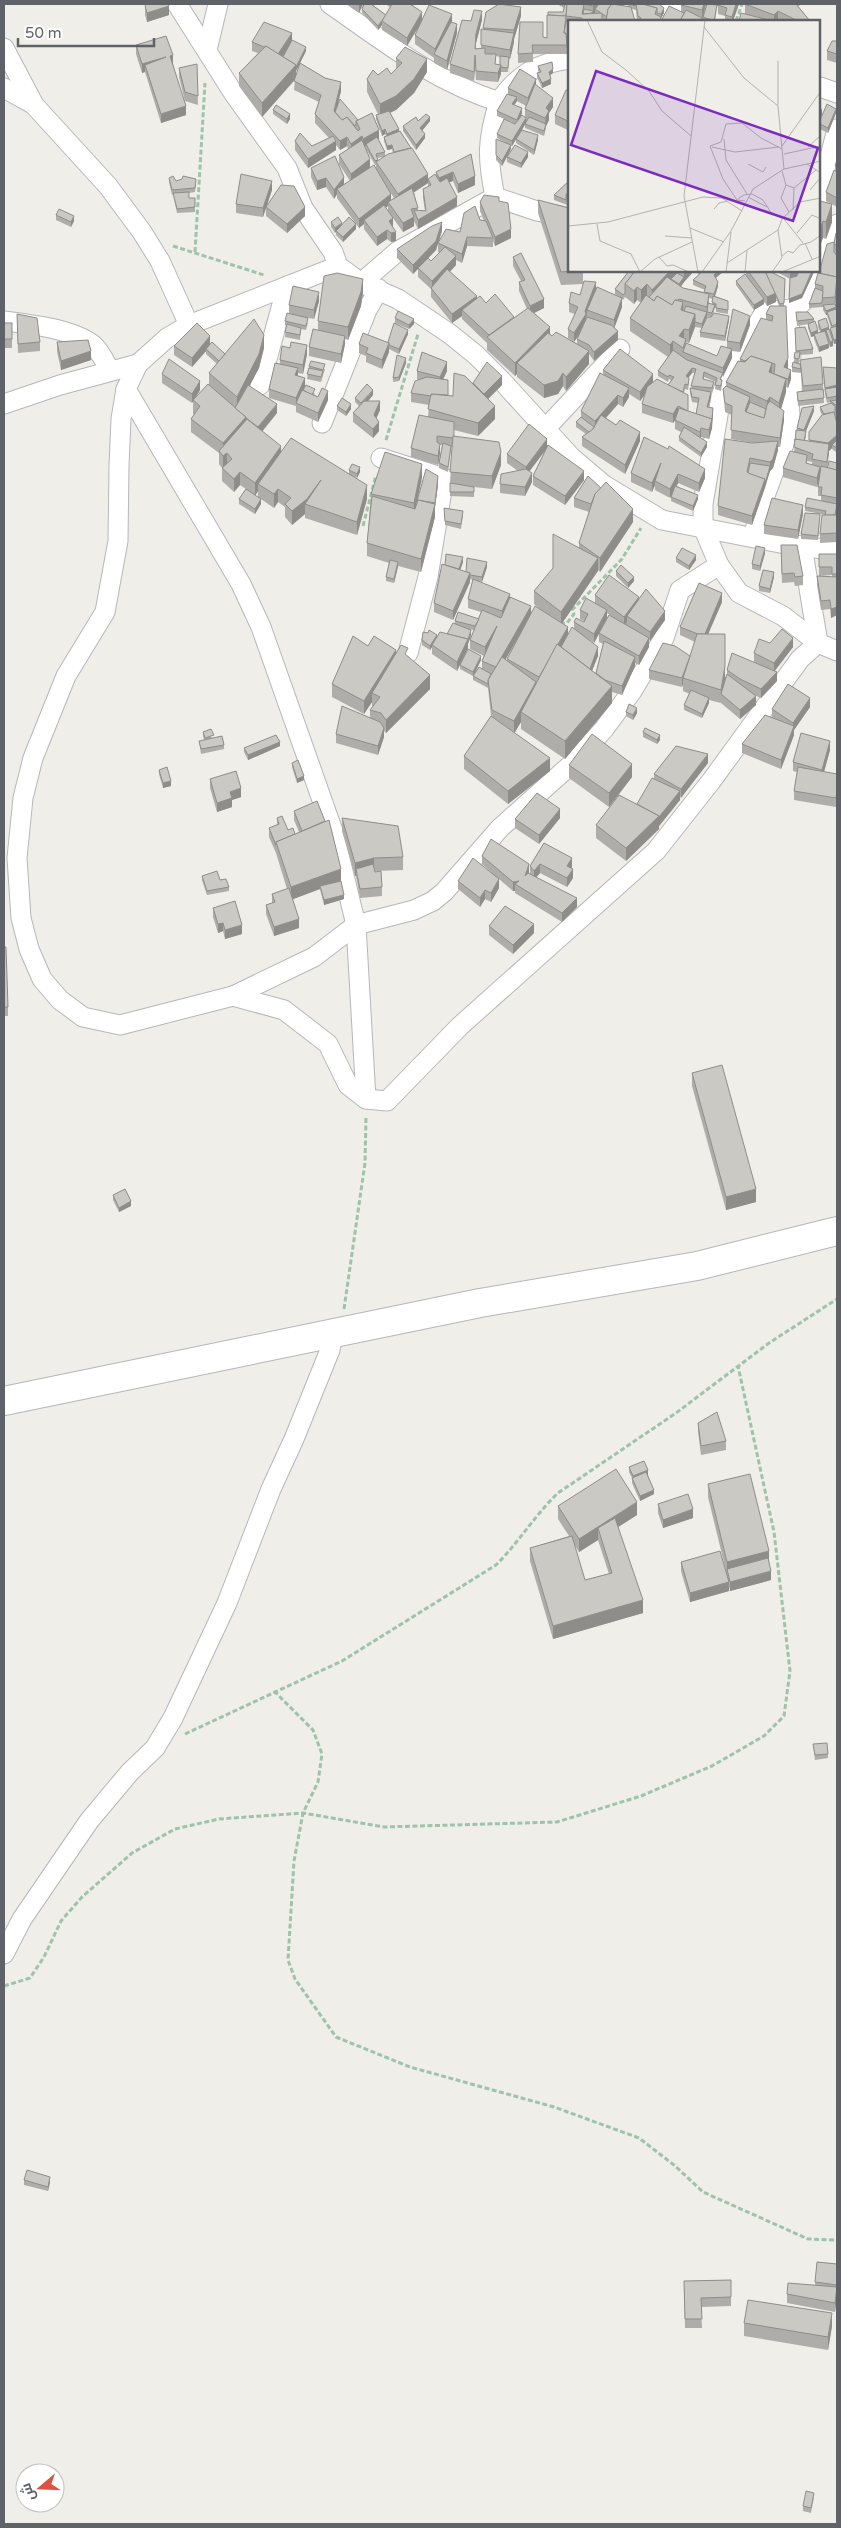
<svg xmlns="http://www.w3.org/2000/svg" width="841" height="2528" font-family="'Varela Round',Cairo,sans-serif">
<rect width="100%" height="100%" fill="#f0eee8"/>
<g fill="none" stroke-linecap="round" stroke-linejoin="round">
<g stroke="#b4b7bb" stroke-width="21">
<g id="street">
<polyline points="177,4 234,94 287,168 303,208 333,252 338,266 361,283 398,299 450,334 476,355 502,381 571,457 604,485 662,520 780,543 837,551"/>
<path d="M330,4C388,44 430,79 499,102C517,75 537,63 570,59"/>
<polyline points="662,4 698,21"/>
<polyline points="4,48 34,105 108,186 142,232 160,261 189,325"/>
<polyline points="207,50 218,4"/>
<polyline points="820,87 837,93"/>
<polyline points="4,88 31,103"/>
<polyline points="820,195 837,129"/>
<polyline points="495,197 537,211 570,218"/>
<polyline points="820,264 823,251 837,224"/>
<polyline points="338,266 189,325 167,338 138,364 126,389 121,419 119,466 118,541 105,612 66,676 33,758 23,798 17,858 21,918 29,949 42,979 60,1000 83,1017 120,1025 233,996 284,1010 328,1044 348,1085 366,1099 387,1101 460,1026 656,851 712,780 800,659 818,643 802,546"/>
<path d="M818,271C812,290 805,309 784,310C777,311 770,310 764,313L727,379L721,397L703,504V527L719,565L739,593L783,616L818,643L837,651"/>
<path d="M361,283L398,251L495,197C487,158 487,140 499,102"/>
<path d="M4,321C29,324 73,329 93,345C101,352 105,362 110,371"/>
<polyline points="260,385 287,286"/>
<polyline points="126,389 241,584 261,627 334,834 356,925 366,1099"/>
<polyline points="4,404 60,385 138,364"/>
<polyline points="322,423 367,310 379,289"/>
<polyline points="545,429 620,349"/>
<polyline points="381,458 444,478 428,577 408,653"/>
<polyline points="753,537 763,501 784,444 790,416 789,398 797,375 789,374 791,361 789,310"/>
<polyline points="233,996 314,957 356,925 414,910 433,901 444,892 500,828 574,762 604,729 632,691 664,638 680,590 719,565"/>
<polyline points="4,1954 22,1919 89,1821 130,1772 155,1748 173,1718 227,1603 271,1489 294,1439 330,1350 333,1334"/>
</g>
</g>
<g stroke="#b4b6bb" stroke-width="30">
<polyline id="secondary" points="4,1401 480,1303 697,1266 837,1231"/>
</g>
<g stroke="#9ec3aa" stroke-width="3" stroke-dasharray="5 2.5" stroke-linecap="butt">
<polyline points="736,21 742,4"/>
<polyline points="173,246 264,275"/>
<polyline points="195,252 205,83"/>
<polyline points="386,440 418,334"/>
<polyline points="363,526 376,475"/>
<polyline points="560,624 567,623 574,614 572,610 622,559 641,528"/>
<polyline points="344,1309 365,1163 366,1117"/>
<polyline points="274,1691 313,1730 322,1754 318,1782 303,1813 294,1861 288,1960 295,1979 336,2037 410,2067 554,2107 639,2138 674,2165 703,2192 808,2239 837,2240"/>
<path d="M185,1734L342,1661L496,1565C519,1542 535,1515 558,1493L676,1413L769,1343L837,1299"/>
<polyline points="4,1986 30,1978 44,1957 61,1921 82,1897 132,1853 175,1829 219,1819 303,1813 384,1827 557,1822 641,1796 712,1766 764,1736 784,1716 790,1671 774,1532 738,1366"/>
</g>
<use href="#street" stroke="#fff" stroke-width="19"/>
<use href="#secondary" stroke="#fff" stroke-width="28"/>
</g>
<g fill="#afada9" fill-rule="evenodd">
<polygon points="146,4 168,4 169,15 147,22 145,15 145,6 146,5"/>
<polygon points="346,4 363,4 359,13"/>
<polygon points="364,4 375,4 374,6 386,15 390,7 385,4 415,4 413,6 422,19 452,23 457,33 447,70 434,63 434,58 415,44 415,35 418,27 407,46 382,30 382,25 378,30 362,13 362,9"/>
<polygon points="454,4 479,4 479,5"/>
<polygon points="557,4 625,4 624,6 628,7 628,4 664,13 661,18 661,21 637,21 636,10 632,9 606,21 602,18 602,21 570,21 570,53 567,53 567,45 567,54 533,54 533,62 518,63 518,54 543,37 547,38 563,12 564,8"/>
<polygon points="681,4 706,4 702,21 681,12"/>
<polygon points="707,4 739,4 733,21 725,21 725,16 718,14 718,7 717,6 715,21 703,21 703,17"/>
<polygon points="745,4 803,4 798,6 810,21 739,21 745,13"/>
<path d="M486,12L521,16L514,39V42L510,59L509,58L508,72H501L498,82L476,80L475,64L474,81L450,73V64L471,21L482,20L476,43V49L481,48V29H483ZM496,56L500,57V65L495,64Z"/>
<polygon points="837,15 837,30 836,29 836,16"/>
<path d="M292,40L306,51L300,63L341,91L338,103L379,139H378L385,152V156L393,153L392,149L387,150L384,141V137L386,136L385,134L382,136L376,119V115L378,114L367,92V79L378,75L391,74L396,69V58L427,72L414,93L396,110L390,113L399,131L428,179L436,176V172L471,154L475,185L458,193L453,181L449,182L457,206L418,229L414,221V226L403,232L388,211V206L386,207L393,227L396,241L391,242L387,239L377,246L364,229V224L359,228L337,198V194L334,199L326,187L317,190L311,177V168L344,185L350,181L339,164V155L348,149L347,146L340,150L336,145V150L308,168L295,150V141L312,146L329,138L315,123V114L319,102L294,90L295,80L262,117L239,86V73L258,53L252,51V42ZM300,63L296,76V71ZM366,146V149L375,165H376V169L370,168L365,147ZM384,157L378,161L377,158ZM384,183L394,198L391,200ZM428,183V187L423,189V198L425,211L418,210L414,192Z"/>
<polygon points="837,41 837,63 827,60 827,51"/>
<polygon points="136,45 173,64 186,115 161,123 145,72 142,73 136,54"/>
<polygon points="568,53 570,53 570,77 569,77"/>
<polygon points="197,64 198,105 185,101 179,77 179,68"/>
<polygon points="538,66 553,73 550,75 551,84 542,88 537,77 537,73 539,72 538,71"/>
<path d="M536,85L553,107L549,113V120L546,126L544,136L525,128V124L522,130L538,140L534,155L516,143V139L512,146H511V149L502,166L496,160V139L505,142L497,138V134L512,122L497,116V111L508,94V88ZM517,101L526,106L525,109V118L521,116L522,113L514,105Z"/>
<polygon points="570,91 570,131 555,124 555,115"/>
<polygon points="820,107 822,116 836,113 828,133 820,129"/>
<polygon points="273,110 290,119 287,124 273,114"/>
<polygon points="418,121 430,121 422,131 425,138 416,150 403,131 403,126"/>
<polygon points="507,157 528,157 521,168 507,162"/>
<polygon points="837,160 837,207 832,204 832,222 826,239 823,238 820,201 832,204 826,201 826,192 835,171 835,166"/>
<polygon points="169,178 176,181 196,183 195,192 189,193 189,198 195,198 195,212 177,213 173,194 172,195 169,182"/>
<polygon points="570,180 570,206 554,200 554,195"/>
<polygon points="272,190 267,205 305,216 287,233 266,216 266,208 263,217 236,213 236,204"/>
<polygon points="538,200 570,271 583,271 583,284 561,285 538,213"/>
<path d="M499,201L511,238L495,246L493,241V247L467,246L462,263L456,260V265L450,272L477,298L514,318L527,309L519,291V282L521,281L513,266V257L544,308L534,313L552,336L577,344V339L580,334L574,342L568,338V329L575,314L569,312V303L580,295L596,288L619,296L615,294V289L629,271H694L684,282L681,286L683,288L704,292L705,290L693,285V280L699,275L696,271H724L716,278L718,286L715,296L728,301V314L716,312V308H715L713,315L729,320L725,341L700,337V332L702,328L695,327L689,343L686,342V343L717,356L727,348V341L750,325L740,352L732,351V358L721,379L722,384L721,391L715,389L716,382L704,377V379L714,387L712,392H711V397L708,407L713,413L712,428L709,439L701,437V438L707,447L701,457L679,441V437L681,432L675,429V421L673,423L642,413V404L645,395L640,401L629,394V397L623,407L618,404L606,418L640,441L625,474L582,446V437L586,434L576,427V422L581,417V411L603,374V370L653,383L668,385L671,380L669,379L668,382L658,376V371L668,357L630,331V318L641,303L637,300L634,304L625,297L623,300L622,299V307L614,328L618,340L594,361L589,354V364L566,391L563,386L558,394L544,398L517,377V374L515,376L487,350V343L462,319V316L452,323L431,297V289L418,277V269L413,274L397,258V249L442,231L438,243L460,232L480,220L484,221L480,211V202ZM438,243V252L440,253L431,261L428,258L436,250ZM709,298L713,299L712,304L709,303ZM707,316L711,317L704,323ZM692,373H695L691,389L690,388V393L692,402L698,403L696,414L688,412V395L684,393L685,389L688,390L689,382L688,377Z"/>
<polygon points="56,215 74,221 71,227 56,220"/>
<polygon points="331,222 342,224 356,229 343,242 336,235 336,232 335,233 331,227"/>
<polygon points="837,232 837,306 836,306 837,312 837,343 834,344 832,338 833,346 830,347 828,342 829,348 819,352 814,339 814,336 811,337 808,328 808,324 797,326 796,312 814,319 814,321 818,333 820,332 818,326 818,321 830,332 830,328 831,328 827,315 826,315 823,310 823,307 809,308 809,304 815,288 815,284 819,273 834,242"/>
<polygon points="746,271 769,271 785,279 784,306 788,367 787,369 791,379 788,388 786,387 786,392 781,409 784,420 780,447 778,447 778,450 773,468 770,471 752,525 718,515 718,506 754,443 731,439 732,415 725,412 723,389 726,386 726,382 740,361 740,359 766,320 766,314 779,306 776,298 776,302 767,306 764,301 764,304 754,310 736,285 736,281 746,275"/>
<polygon points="775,271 799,271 797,276 814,271 814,272 802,298 789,303 790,279"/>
<polygon points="363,292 361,306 348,340 345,339 345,344 341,363 309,356 309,347 318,330 318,321"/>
<polygon points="319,301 314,319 289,314 289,305"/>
<polygon points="17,314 40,342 40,351 18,353"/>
<polygon points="395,318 414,324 409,329 395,323"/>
<polygon points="285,321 308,323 306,330 301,329 300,340 285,337 286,326 285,325"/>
<rect x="4" y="323" width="8" height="25"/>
<polygon points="795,328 813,349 813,354 800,355 799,364 823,384 824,403 798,406 797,392 802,392 801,373 792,372 792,367 794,362 795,352 796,352"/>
<polygon points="408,334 399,354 389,349 389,352 382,369 366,362 366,356 359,353 359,344 388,342"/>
<polygon points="57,342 91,360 61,370 57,351"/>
<polygon points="210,344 225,354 264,348 259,368 249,386 277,413 262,432 281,452 349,474 349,470 360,472 357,478 352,476 367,499 357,535 305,518 305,514 292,525 285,517 285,507 278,502 274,508 258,497 258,491 255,496 261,504 255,514 239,504 239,499 246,489 240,485 234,492 222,481 222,468 219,464 219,453 191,432 191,419 194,414 193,414 193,401 192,403 162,383 162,374 200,390 194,400 209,385 209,373 217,364 206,354 206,351 192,367 174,355 174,346"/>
<polygon points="307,354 303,374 298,373 298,376 305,386 315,394 314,395 328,400 318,422 296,412 296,406 269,398 269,389 280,364 280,360"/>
<polygon points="406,363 399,381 393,382 393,378"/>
<polygon points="309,366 325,369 321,382 307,379"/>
<path d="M823,367L837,368V453L832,449V448L829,451L827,467L837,463V507L836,512L837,508V542L820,543V534L825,515L820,514L818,540L801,539V534L816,513L805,511V507L821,501V496H818V487L819,478L817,487L783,477V468L794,452L797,428L814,411L806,431L805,441H809V432L822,415L820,411V407L830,403V402L827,403L825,394ZM807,461L812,462V465L807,463Z"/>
<polygon points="417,371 447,371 443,379 448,395 453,396 473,384 502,385 488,399 495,419 478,436 454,430 454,437 501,465 492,489 474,487 474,497 450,496 450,483 452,447 451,447 448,472 439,468 439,463 442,445 440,445 440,453 438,465 411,457 411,448 428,417 429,405 411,402 411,393 418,380 417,379"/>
<polygon points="373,395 368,401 380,410 376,418 379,431 373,438 353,422 353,413 359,406 355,402 355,398"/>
<polygon points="337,406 351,409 346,416 337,410"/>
<polygon points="644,437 705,478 699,492 678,483 677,486 698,499 693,511 671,501 671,496 670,498 655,490 655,485 652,492 631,482 631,473"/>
<polygon points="547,447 584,480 565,505 533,485 533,476 545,451 529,471 532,482 525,496 500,493 500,484 518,471 507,463 507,454"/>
<path d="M588,476L633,522L600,572L598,570L562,623L568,635L574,628V622H584V621L580,619V610L595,603V595L639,599L665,620L650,641L649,640V647L639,665L635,663V666L622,695L612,692V703L565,759L521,729V722L514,732L550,771L508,804L464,769V756L491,716L488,688L473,680V676L460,669V665L481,660L476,671L482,669V661L484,656L470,649V640L474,630L467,629L471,635L468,644V648L457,671L432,654V647L430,650L422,645V640L447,634L455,624V621L478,619L481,612L468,608V599L473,580L470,579V582L453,620L434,612V603L445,565L463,562L460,570L466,572L487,567L482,582L478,581L510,597L531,612L540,609L534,604V591L579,548V543L589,512L574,507V498ZM607,613L614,618L607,619ZM599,634V642L603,644L596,673L592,671L598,656L588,639L594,643ZM519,636L507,659V661L505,660Z"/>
<polygon points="422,477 416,506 438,485 435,507 435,517 421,572 398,566 394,583 386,581 386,577 389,563 367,556 367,543 371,494"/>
<polygon points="444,508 463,515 461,529 445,525"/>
<polygon points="803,514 798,539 764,534 764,525"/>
<polygon points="781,545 803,576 803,585 795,586 794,582 782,583"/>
<polygon points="765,553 760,571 752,569 752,564"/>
<polygon points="819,554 837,554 837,615 831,618 830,609 821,610 817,585 817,576 832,577 832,575 819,576"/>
<polygon points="676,558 696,560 689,570 676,562"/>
<polygon points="616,571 634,581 628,588 616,576"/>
<polygon points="774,577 770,593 759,591 759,586"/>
<polygon points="722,602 708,634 725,678 727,674 727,670 764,667 754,662 754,653 770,643 793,647 774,671 777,681 761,698 754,695 756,705 740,719 721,703 721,700 721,703 709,700 709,703 702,718 684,710 684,705 690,694 683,691 683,684 682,687 649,679 649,670 690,656 695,642 680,635 680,627"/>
<polygon points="368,646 408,656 430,689 386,733 384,731 384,737 378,755 336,743 336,734 370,718 370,710 373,706 372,706 372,702 364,714 332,697 332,684"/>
<polygon points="810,707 794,730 794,735 781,769 742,753 742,744 772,717 772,709"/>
<polygon points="626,712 637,713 633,720 626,716"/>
<polygon points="203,732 224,745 224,749 201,754 199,741 204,740 203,736"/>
<polygon points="643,732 660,740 657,744 643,737"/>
<polygon points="280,746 248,760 244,752 244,748"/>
<polygon points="830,750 824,772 837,774 836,807 794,800 794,791 797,772 793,771 793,762"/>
<polygon points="292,763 304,780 297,783 292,767"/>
<polygon points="708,763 680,798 680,800 659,826 659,829 626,861 596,838 596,825 637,804 654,779 654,774"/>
<polygon points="569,765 632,777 609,807 569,778"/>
<polygon points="159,770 171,786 163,788 159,774"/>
<polygon points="210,779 241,797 232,800 232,807 217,812 210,788"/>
<polygon points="294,811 341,882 344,899 324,905 320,889 292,899 299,928 274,936 266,914 266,905 272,903 272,894 287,889 276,853 269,837 269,828 277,825 277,818 288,830 295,834 299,832 294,820"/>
<polygon points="342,818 403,857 403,870 375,871 382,887 382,896 360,898 356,876 355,876 342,831"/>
<polygon points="560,818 539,844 515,828 515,819"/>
<polygon points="544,843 572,867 571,868 573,878 567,887 540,873 536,877 577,907 562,922 515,893 515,891 513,891 499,879 499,888 491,902 485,899 480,907 458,889 458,881 491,872 482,864 482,856 529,873 529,874 530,874 530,866"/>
<polygon points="202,876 220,880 229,887 229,891 207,895 202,880"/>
<polygon points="213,908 242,934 225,939 223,931 218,933 213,917"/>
<polygon points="489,926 534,933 513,954 489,935"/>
<polygon points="4,947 8,1007 8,1016 4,1016"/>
<polygon points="692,1073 756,1202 726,1210 692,1086"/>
<polygon points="113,1195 131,1206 119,1212 113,1200"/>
<polygon points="698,1423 726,1441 726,1450 701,1455 698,1432"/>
<polygon points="629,1467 648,1475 654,1494 640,1501 632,1483 632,1478 629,1472"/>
<polygon points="708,1484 769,1564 771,1580 730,1591 729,1586 729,1591 690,1602 681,1571 681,1562 727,1575 708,1497"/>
<polygon points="658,1504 693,1518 663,1528 658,1513"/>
<path d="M558,1506L637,1515L618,1527L643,1613L553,1639L530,1561V1548L569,1536L558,1519ZM598,1540L609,1574L585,1580L574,1544L579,1552Z"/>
<polygon points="813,1744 828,1754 828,1758 815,1760"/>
<polygon points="24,2180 50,2182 48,2191 24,2185"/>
<polygon points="817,2262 837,2264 837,2294 835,2312 787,2303 787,2294 815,2285"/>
<polygon points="731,2280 731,2306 701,2307 702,2328 685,2328 684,2281"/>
<polygon points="744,2323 832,2326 828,2350 744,2336"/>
<polygon points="814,2497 811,2513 803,2511 803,2506"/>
</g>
<g fill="#8e8d89">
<polygon points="359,4 363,4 359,13"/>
<polygon points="595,4 602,4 595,9 595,13 593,15 593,6"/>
<polygon points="704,4 706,4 702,21 701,21 702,18 702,10"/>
<polygon points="736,4 739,4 733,21 732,21 732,17"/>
<polygon points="169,6 169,15 147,22 147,13"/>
<polygon points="521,7 521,16 514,39 514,30"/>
<polygon points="664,8 664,13 661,18 661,14"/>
<polygon points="482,11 482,20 476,43 475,58 476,34"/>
<polygon points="778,11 778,21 774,21 774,15"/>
<polygon points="422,12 422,21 407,46 407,38"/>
<polygon points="452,14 452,23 435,54 435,49"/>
<polygon points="382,21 382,25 378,30 378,26"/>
<polygon points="457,24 457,33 447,70 447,61"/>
<polygon points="292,33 292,42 278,63 278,54"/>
<polygon points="514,33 514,42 510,59 510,50"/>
<polygon points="306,47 306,51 296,71 296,67"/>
<polygon points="173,55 173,64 170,65 170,56"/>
<polygon points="475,55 475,64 474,81 474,72"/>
<polygon points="166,57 145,65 145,72 142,73 142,64"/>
<polygon points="427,59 427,72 414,93 396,110 380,117 380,104"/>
<polygon points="296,65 296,78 262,117 262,103"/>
<polygon points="501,65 501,74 498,82 498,73"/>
<polygon points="553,69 553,73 549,76 549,72"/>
<polygon points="536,79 536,88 528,106 528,98"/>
<polygon points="551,79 551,84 542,88 542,83"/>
<polygon points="341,82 341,91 335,115 334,111"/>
<polygon points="517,97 517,101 512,108 512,104"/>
<polygon points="553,98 553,107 549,113 549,120 546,126 544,136 545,126 546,108"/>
<polygon points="186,106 186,115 161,123 161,114"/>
<polygon points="522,108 522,113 517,125 517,120"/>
<polygon points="822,108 822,117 820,121 820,112"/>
<polygon points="836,109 836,113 828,133 828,128"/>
<polygon points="290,114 290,119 287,124 287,119"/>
<polygon points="430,117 430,121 420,133 420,128"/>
<polygon points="526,118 526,123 512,146 512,141"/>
<polygon points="385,129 385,134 382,136 382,131"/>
<polygon points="399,129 399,134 387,139 387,134"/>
<polygon points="379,130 379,139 367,146 366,144 366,146 363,148 363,139"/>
<polygon points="425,134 425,138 416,150 416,145"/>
<polygon points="538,135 538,140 534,155 534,150"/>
<polygon points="362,136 362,145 351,153 351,144"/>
<polygon points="821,136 821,154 820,156 820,139"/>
<polygon points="347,137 347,146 340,150 340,141"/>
<polygon points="336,141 336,150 308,168 308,159"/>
<polygon points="392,145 392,149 387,150 387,146"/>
<polygon points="511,145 511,149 502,166 502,161"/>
<polygon points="528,152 528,157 521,168 521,163"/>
<polygon points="370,159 370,168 351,183 351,174"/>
<polygon points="453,172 453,181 439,187 439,178"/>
<polygon points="428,174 428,183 398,203 398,194"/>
<polygon points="475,176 475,185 458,193 458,184"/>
<polygon points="344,177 344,186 337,189 337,194 334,199 334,190"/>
<polygon points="326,178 326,187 317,190 317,181"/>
<polygon points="272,181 272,190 263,217 263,208"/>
<polygon points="391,194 391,203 388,202 388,206 366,223 364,220 364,224 359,228 359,219"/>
<polygon points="457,197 457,206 418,229 418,220"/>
<polygon points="832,204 832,222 826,239 826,222"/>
<polygon points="305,207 305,216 287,233 287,224"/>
<polygon points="74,216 74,221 71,227 71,222"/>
<polygon points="414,217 414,226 403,232 403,223"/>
<polygon points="393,218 393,227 389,221"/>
<polygon points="823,221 823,238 820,246 820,229"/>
<polygon points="442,222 442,231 436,250 413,274 413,265"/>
<polygon points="342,223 342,227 336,231 335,233 335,228"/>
<polygon points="356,224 356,229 343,242 343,237"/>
<polygon points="511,229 511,238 495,246 495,237"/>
<polygon points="387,230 387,239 377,246 377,237"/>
<polygon points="396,232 396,241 391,242 391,233"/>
<polygon points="467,237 467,246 462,263 462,254"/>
<polygon points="456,256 456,265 432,290 432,281"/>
<polygon points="670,271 677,271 677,278 652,303 652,290"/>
<polygon points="684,271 694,271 684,282 679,289 679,284 684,277"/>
<polygon points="718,271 724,271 714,279 714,275"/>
<polygon points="790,271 799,271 796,277 790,279"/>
<polygon points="812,271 814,271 814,272 802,298 789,303 789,299"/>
<polygon points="363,279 363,292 361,306 348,340 348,327"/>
<polygon points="596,282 596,291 587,310 586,322 574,342 574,333 585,311"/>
<polygon points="718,282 718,286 714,299 714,294"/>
<polygon points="647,284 647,297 641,303 641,290"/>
<polygon points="637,287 637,300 634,304 634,291"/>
<polygon points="319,292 319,301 314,319 314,310"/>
<polygon points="776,293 776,302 767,306 767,297"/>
<polygon points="477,296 477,305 462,310 462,316 452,323 452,314"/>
<polygon points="622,298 622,307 614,329 614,320"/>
<polygon points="544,299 544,308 530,315 530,306"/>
<polygon points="764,299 764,304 754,310 754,305"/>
<polygon points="683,302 683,315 681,310"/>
<polygon points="836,307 836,312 827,312 827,315 826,315 826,311"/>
<polygon points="707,312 707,316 702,328 702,324"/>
<polygon points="695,314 695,327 689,343 689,330"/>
<polygon points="729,316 729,320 725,341 725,336"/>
<polygon points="750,316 750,325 740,352 740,343"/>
<polygon points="414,319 414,324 409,329 409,325"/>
<polygon points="550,327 550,340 517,363 517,374 515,376 515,363"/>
<polygon points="829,327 829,331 826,330 826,332 821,334 821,330"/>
<polygon points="684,329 684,342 679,336"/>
<polygon points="408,330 408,334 399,354 399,349"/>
<polygon points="818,330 818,335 811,337 811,333"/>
<polygon points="618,331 618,340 594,361 594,352"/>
<polygon points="264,335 264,348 259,368 237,410 237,397"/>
<polygon points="210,336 210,345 206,349 206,351 192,367 192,358"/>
<polygon points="345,336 345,344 341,363 341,354"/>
<polygon points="837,339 837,343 834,344 834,340"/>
<polygon points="673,341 673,355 670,358 670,345"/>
<polygon points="833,341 833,346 830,347 830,342"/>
<polygon points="389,343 389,352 382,369 382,360"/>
<polygon points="829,344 829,348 819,352 819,347"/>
<polygon points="307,345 307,354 303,374 303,365"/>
<polygon points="732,349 732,358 723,377 723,368"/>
<polygon points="91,351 91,360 61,370 61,361"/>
<polygon points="589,351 589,364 566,391 566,377"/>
<polygon points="406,358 406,363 399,381 399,377"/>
<polygon points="788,358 788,367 784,376 784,367"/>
<polygon points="447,362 447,371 440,386 440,377"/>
<polygon points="772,363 772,376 769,372"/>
<polygon points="298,368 298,377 295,375"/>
<polygon points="692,368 692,373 686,381 686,376"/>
<polygon points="791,370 791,379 788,388 788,379"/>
<polygon points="563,373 563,386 558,394 544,398 544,385"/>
<polygon points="653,374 653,383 640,401 640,392"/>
<polygon points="502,376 502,385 483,404 483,395"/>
<polygon points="305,378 305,387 296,403 296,407 296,398"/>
<polygon points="786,379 786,392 779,416 779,403"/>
<polygon points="200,381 200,390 192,403 192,394"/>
<polygon points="837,385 837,389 825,389 825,392 825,388"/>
<polygon points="629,388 629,397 623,407 623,398"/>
<polygon points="373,390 373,395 362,408 362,404"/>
<polygon points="328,391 328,400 318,422 318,413"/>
<polygon points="711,392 711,397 707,412 707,407"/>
<polygon points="618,395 618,404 595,430 595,421"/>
<polygon points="750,397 750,406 746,416 745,411"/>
<polygon points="770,397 770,410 767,410 767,401"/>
<polygon points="380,401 380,410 374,424 374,415"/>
<polygon points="277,404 277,413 258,436 258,427"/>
<polygon points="351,404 351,409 346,416 346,412"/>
<polygon points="495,406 495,419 478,436 478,423"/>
<polygon points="678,406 678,415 673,423 673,414"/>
<polygon points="814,406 814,411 806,431 804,449 804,430"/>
<polygon points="713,408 712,428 709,439 709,430"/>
<polygon points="784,411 784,420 780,447 780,438"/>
<polygon points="246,417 246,430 227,453 227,466 223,469 223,443"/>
<polygon points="379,422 379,431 373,438 373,429"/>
<polygon points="701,428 701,437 700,441 700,432"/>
<polygon points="640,432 640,441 625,474 625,465"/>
<polygon points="837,435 837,444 832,445 832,448 829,451 827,471 828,443"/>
<polygon points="547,439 547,448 526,476 526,467"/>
<polygon points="778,441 778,450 773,468 770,471 770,462"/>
<polygon points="707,442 707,447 701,457 701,453"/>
<polygon points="440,444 440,453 438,465 438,456"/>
<polygon points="281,446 281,460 258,484 258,491 255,496 255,483"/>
<polygon points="501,452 501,465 492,489 492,476"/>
<polygon points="661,463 655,481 655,485 652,492 652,483"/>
<polygon points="422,464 422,477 414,516 414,503"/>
<polygon points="770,466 770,471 765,488 752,525 752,516"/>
<polygon points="360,467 360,472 357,478 357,474"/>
<polygon points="820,467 820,476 817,487 817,478"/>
<polygon points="705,469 705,478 699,492 699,483"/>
<polygon points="584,471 584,480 565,505 565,496"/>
<polygon points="240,472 240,485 234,492 234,479"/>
<polygon points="532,473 532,482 525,496 525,487"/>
<polygon points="678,474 678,483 670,498 670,489"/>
<polygon points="438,476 438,485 435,507 435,517 421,572 421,559"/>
<polygon points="321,480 305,504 305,514 292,525 292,511"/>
<polygon points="367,485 367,499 357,535 357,522"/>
<polygon points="278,489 278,502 274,508 274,494"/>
<polygon points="698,495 698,499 693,511 693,506"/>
<polygon points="261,499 261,504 255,514 255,509"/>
<polygon points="803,505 803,514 798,539 798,530"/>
<polygon points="633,509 633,522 600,572 600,558"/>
<polygon points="765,548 765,553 760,571 760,566"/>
<polygon points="696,555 696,560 689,570 689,566"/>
<polygon points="463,557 463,562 459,574 459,569"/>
<polygon points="598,558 598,571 561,625 561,612"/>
<polygon points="398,562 398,567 394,583 394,579"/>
<polygon points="487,562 487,567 482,582 482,577"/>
<polygon points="774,572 774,577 770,593 770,589"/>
<polygon points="470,573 470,582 453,620 453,611"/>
<polygon points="634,577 634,581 628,588 628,583"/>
<polygon points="722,593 722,602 703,646 703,637"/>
<polygon points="510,594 510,603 502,620 502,611"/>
<polygon points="639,597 639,605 627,616 627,622 624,626 624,617"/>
<polygon points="531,606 531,615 496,676 496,667"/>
<polygon points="837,607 837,615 831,618 831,609"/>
<polygon points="607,610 607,619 594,643 594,634"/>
<polygon points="665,611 665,620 650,641 650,632"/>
<polygon points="497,626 485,656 485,647"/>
<polygon points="568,627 568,640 539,677"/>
<polygon points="471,630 471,635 468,644 468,640"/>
<polygon points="437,635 437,640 432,645 432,647 430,650 430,646"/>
<polygon points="649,638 649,647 639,665 639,656"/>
<polygon points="793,638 793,647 774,672 774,663"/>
<polygon points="468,639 468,648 457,671 457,662"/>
<polygon points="598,647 598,656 589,678 589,670"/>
<polygon points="396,650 396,664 372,693 372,702 364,714 364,701"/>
<polygon points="481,656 481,660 473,676 473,672"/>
<polygon points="690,656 683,678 683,684 682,687 682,678"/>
<polygon points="635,657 635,666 622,695 622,686"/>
<polygon points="725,666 725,679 721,694 721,703 721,690"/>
<polygon points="777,672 777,681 761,698 761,689"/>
<polygon points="430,675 430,689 386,733 386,720"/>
<polygon points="536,682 536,695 521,712 521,722 514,734 514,721"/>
<polygon points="612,686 612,703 565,759 565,741"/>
<polygon points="756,696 756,705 740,719 740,710"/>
<polygon points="709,698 709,703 702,718 702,714"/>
<polygon points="810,698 810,707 794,730 794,735 781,769 781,760 793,729 793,723"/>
<polygon points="637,708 637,713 633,720 633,715"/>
<polygon points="384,728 384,737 378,755 378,746"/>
<polygon points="660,735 660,740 657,744 657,740"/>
<polygon points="830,741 830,750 822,779 822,770"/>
<polygon points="280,742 280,746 248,760 248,755"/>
<polygon points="708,754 708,763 681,798 681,789"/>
<polygon points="550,758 550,771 508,804 508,791"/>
<polygon points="632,764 632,777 609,807 609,793"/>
<polygon points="304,776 304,780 297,783 297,779"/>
<polygon points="171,781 171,786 163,788 163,783"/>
<polygon points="241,788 241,797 232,800 232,807 217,812 217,803 230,792"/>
<polygon points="837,790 837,799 836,807 836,798"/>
<polygon points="680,791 680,800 659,826 659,817"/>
<polygon points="560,809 560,818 539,844 539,835"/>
<polygon points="659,816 659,829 626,861 626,848"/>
<polygon points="374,858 374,871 356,869 356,876 355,876 355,863"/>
<polygon points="572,858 572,867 567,875 567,866"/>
<polygon points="529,864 529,873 525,885 525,876"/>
<polygon points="540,864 540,873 534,880 534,871"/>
<polygon points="341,869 341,882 320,886 320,889 291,900 291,887"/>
<polygon points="573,869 573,878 567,887 567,878"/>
<polygon points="499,879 499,888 491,902 491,893"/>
<polygon points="519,881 515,884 515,891 513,891 513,882"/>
<polygon points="485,890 485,899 480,907 480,898"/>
<polygon points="344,895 344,899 324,905 324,900"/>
<polygon points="577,898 577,907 562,922 562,913"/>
<polygon points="299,919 299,928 274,936 274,927"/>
<polygon points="223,923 223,931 218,933 218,924"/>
<polygon points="534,924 534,933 513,954 513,945"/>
<polygon points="242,925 242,934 225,939 225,930"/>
<polygon points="756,1189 756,1202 726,1210 726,1197"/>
<polygon points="131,1201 131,1206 119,1212 119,1208"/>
<polygon points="648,1470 648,1475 633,1480 633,1476"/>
<polygon points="654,1490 654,1494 640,1501 640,1496"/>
<polygon points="637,1502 637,1515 601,1538 598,1528 598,1540 579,1552 579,1539"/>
<polygon points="693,1509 693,1518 663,1528 663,1520"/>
<polygon points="769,1551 769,1565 727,1570 727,1562"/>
<polygon points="771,1571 771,1580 730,1591 730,1582"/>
<polygon points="729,1582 729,1591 690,1602 690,1593"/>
<polygon points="643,1600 643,1613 553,1639 553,1626"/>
<polygon points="50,2177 50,2182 48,2191 48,2187"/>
<polygon points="837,2287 837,2296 835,2312 835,2303"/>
<polygon points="832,2313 832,2326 828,2350 828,2337"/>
</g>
<g fill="#cbc9c4" stroke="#8e8d89">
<polygon points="147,4 168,4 169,6 147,13 145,6"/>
<polygon points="364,4 373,4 372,5 386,15 378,26 362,9"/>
<polygon points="392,4 410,4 422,12 407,38 382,21"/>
<polygon points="499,4 521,7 514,30 483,28 486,12"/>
<polygon points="565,4 567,5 566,16 548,15 548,12 563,12"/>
<polygon points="567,4 595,4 593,6 584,4 582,14 602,13 602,21 582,21 582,18 566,16 564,33 566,33 567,45 532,45 533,53 518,54 520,22 543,22 543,37 547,38 547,15 566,16"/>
<polygon points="599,4 612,4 608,9 607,17 595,9"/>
<polygon points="612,4 631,7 635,21 606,21 608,9"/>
<polygon points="629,4 636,4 636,6"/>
<polygon points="636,4 643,4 657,8 655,14 661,17 660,21 640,21 641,18 638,16"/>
<polygon points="643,4 659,4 664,8 661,14 657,13 657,8"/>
<polygon points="681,4 704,4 702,10 681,5"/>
<polygon points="707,4 717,5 714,21 703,17"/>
<polygon points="719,4 736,4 732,17 725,15 727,8 718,5"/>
<polygon points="745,4 796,4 810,21 798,21 778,11 774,15"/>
<polygon points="429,5 452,14 435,49 415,35"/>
<polygon points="669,6 684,13 680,21 661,21"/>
<polygon points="584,9 593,11 592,13 583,14"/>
<polygon points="474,10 482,11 476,34 475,49 485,48 485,54 496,54 495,64 501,65 498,73 476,71 475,55 474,72 450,64 462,20 471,21"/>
<polygon points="686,10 702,18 701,21 680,21"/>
<polygon points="741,13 773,21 739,21"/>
<polygon points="566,21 570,21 570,48 567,48 566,33 564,33"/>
<polygon points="264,22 292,33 278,54 266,46 264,47 252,42"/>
<polygon points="451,22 457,24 447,61 434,54"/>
<polygon points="481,29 514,33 510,50 481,45"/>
<polygon points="166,36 173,55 170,56 186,106 161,114 145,65 166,57 142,64 136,45"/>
<polygon points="292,40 306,47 296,67 296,65 283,57"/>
<polygon points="832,41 837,41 837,54 827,51"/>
<polygon points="266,46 296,65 262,103 239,73"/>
<polygon points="405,47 427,59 414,79 396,96 380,104 367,79 373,70 378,75 387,68 391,74 402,63 396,58"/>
<polygon points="568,53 570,53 570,68 569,68"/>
<polygon points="500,56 509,57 508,68 501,67 501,65 500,65"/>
<polygon points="552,62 553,69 549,72 551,79 542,83 537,73 541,72 538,66"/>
<polygon points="300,63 325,78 341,82 334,111 342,120 347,117 358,131 360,129 356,121 372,113 379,130 363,139 362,136 351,144 347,137 340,141 315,114 321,95 294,81"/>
<polygon points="197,64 198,96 185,92 179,68"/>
<polygon points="520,69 536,79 528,98 508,88"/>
<polygon points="535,84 553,98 546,108 549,111 545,118 525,109"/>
<polygon points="566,90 570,91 570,122 555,115"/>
<polygon points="507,94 517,97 512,104 522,108 517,120 497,111"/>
<polygon points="340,99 358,120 356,121 356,125 355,126 347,117 342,120 335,112"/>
<polygon points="827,104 836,109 828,128 820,124 820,120"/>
<polygon points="276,105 290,114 287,119 273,110"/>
<polygon points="389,111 399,129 387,134 385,129 382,131 376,115"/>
<polygon points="426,114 430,117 420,128 425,134 416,145 403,126 416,117 418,121"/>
<polygon points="522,115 526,118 512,141 497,134 504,119 515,124"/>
<polygon points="529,117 546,124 544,131 525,124"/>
<polygon points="522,130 538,135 534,150 516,139"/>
<polygon points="400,131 411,148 394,152 392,145 387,146 384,137"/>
<polygon points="300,133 312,146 333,136 336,141 308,159 295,141"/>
<polygon points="377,137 385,152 376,154 378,160 375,161 366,144"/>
<polygon points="496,139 511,145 502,161 496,155"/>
<polygon points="362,140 370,159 351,174 339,155"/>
<polygon points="515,145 528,152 521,163 507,157"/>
<polygon points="412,148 428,174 398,194 376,162 388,154"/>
<polygon points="471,154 475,176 458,184 453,172 439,178 436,172"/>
<polygon points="335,156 344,177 334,190 326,178 317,181 311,168"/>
<polygon points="837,160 837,167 835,166"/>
<polygon points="374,165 391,194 359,219 337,189"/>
<polygon points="834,170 837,172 837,198 826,192"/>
<polygon points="241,174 272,181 263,208 236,204"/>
<polygon points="435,174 440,182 447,178 457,197 418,220 414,210 426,211 423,189 431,185 428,179"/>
<polygon points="173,176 176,181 182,179 183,176 196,179 195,188 172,190 169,178"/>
<polygon points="570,180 570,190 566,195 566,200 554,195"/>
<polygon points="281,185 294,186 305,207 287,224 266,207"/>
<polygon points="412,188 418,208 411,209 414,217 403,223 388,202"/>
<polygon points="570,190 570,197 566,195"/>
<polygon points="189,192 189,198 195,198 195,207 177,209 173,193"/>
<polygon points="484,195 499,197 499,201 508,203 511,229 495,237 480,202"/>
<polygon points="538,200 569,208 570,211 570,271 571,271 561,272"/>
<polygon points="820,201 832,204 826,222 823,221 820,229"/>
<polygon points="384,205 393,218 389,221 396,232 391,233 387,230 377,237 364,220"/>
<polygon points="475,206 480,220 486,221 493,238 467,237 462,254 438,243 446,229 460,232 464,213"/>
<polygon points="59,209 74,216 71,222 56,215"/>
<polygon points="338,217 342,223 335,228 331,222"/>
<polygon points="349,217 356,224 343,237 336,231"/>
<polygon points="442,222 436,241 413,265 397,249 432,226"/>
<polygon points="837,232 837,247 834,243 836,233"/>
<polygon points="834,242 834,252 837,256 837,277 819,273 827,244"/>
<polygon points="445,247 456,256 432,281 418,268 428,258 431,261"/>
<polygon points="521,253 544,299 530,306 519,282 525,280 513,257"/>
<polygon points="447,269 477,296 452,314 431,288"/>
<polygon points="629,271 635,271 625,284 625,293 623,295 615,289"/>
<polygon points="635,271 670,271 652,290 647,284 641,290 637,287 634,291 625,284"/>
<polygon points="703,271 718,271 714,275 718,282 714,294 704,292 706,286 693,280"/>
<polygon points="748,271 765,271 776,293 767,297"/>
<polygon points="765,271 769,271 785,279 784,303 780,304"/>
<polygon points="799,271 812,271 802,294 789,299 790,278 797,276"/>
<polygon points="337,273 363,279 361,292 348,327 318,321 324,276"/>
<polygon points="677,273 684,277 679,284 671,279"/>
<polygon points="818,273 837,277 835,297 822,298 823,286 815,284"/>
<polygon points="745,274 764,299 754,305 736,281"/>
<polygon points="667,277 683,288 709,294 707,307 679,299 678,300 675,300 672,305 657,296 654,301 649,297"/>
<polygon points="584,281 596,282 585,311 586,314 574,333 568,329 578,307 569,303 571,292 580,295"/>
<polygon points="293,286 319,292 314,310 289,305"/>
<polygon points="837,286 837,302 835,302"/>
<polygon points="597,287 622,298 614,320 587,310"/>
<polygon points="815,288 823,291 822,303 809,304"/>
<polygon points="495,294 514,317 489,335 462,310 480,296 486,303"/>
<polygon points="646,295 654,301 657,296 672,305 675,300 683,302 681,310 695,314 689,330 684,329 679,336 686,339 683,348 673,341 670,345 630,318"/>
<polygon points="713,296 728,301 728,310 716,308 716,304 712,302"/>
<polygon points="708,303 715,305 712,313 707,312"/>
<polygon points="835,304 836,307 826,311 823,305"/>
<polygon points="686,306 707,312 702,324 695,322 695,314 684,311"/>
<polygon points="770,306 786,306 788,358 784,367 791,370 788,379 774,374 775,364 751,356 745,361 740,359 761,318 772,321 773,316 766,314"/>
<polygon points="528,308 550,327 515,363 487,337"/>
<polygon points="733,309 750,316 740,343 727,341"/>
<polygon points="836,309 837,312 837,324 832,326 827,312"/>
<polygon points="398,311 414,319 409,325 395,318"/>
<polygon points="796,312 808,312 814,319 797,321"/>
<polygon points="287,313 308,318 306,326 285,321"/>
<polygon points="714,313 729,316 725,336 700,332 707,317 711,317"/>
<polygon points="17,314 37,318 40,342 18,344"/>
<polygon points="587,317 611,325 618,331 594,352 589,345 577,339"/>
<polygon points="826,318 829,327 821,330 818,321"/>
<polygon points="254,319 264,335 259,354 237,397 209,373"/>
<polygon points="815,321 818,330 811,333 808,324"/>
<rect x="4" y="323" width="8" height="16"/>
<polygon points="197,323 210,336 192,358 174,346"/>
<polygon points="394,323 408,330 399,349 389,345 389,343 388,342"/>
<polygon points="287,324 301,328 300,335 285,332"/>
<polygon points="837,326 837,339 834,340 830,328"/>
<polygon points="805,327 813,349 796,351 795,328"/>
<polygon points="313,329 345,336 341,354 309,347"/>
<polygon points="829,329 833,341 830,342 826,330"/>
<polygon points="825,331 829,344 819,347 814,334"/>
<polygon points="556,332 589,351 566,377 563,373 558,381 544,385 517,363 548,333 552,336"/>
<polygon points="363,333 389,343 382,360 366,353 368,348 359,344"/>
<polygon points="88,340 91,351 61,361 57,342"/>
<polygon points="212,342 225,354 219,361 206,349"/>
<polygon points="291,342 307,345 303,365 280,360 282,346 290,348"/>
<polygon points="686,343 717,356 721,346 732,349 723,368 683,352"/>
<polygon points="620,349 653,374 640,392 603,370"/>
<polygon points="673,350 687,360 723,373 720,379 722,380 721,386 715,385 717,378 704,372 703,379 714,382 712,388 691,386 696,369 692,368 686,376 689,378 688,385 685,384 683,392 668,385 674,377 669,375 668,377 658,371"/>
<polygon points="422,352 447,362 440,377 417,371"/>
<polygon points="795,352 800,352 799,359 794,358"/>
<polygon points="397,355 406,358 399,377 393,378"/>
<polygon points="751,356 772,363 769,372 786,379 779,403 770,397 767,401 726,382 738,361 745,362"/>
<polygon points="821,357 823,384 803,386 800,360"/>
<polygon points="169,359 200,381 192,394 162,374"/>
<polygon points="311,361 325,364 323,370 309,366"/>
<polygon points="487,362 502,376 484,394 473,383"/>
<polygon points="793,362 800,364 801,369 792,367"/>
<polygon points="275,363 298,368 295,375 305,378 296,398 269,389"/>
<polygon points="823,367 837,368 837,385 825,388"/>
<polygon points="309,368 323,371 321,377 307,374"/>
<polygon points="454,373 465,376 495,406 478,423 428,409 431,394 453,396"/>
<polygon points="600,373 629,388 623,398 618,395 595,421 581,411"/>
<polygon points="427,377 448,380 448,395 431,394 431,396 411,393 415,381"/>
<polygon points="657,379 688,395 688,411 678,406 673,414 642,404 647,387"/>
<polygon points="208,384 246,417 223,443 191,419 200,406 193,400"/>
<polygon points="367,384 373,390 361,403 355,398"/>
<polygon points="248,385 277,404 258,427 246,418 246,417 235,408"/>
<polygon points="306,385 315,389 312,395 303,390"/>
<polygon points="726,386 750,397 745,411 764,418 767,405 770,401 784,411 780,438 731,430 732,406 725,403 723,389"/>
<polygon points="837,387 837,396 827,398 825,389"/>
<polygon points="322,388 328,391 318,413 296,403 302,390 318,397"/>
<polygon points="690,388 711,392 707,407 713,408 712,419 696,414 699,398 692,397"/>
<polygon points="823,389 824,398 798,401 797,392"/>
<polygon points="342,398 351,404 346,412 337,406"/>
<polygon points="837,400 837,405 836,405 830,401"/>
<polygon points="364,401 380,401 374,415 379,422 373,429 353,413"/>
<polygon points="750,402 766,409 764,418 746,412"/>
<polygon points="831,403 835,406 835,413 834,414 834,412 824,414 820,407"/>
<polygon points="814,406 804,430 797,428 802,408"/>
<polygon points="679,408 712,419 709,430 701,428 700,432 675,420"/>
<polygon points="834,412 837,424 837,435 828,443 809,440 809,432 822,415"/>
<polygon points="419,415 454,422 454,436 453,436 453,438 437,436 437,442 440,444 438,456 411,448"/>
<polygon points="601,415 616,425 620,420 640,432 625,465 582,437 593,429"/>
<polygon points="581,417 594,427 593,429 589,432 576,422"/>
<polygon points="247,419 281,446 255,483 240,472 234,479 222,468 232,459 227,453 223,456 219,451"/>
<polygon points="529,424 547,439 526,467 507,454"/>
<polygon points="684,427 707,442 701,453 679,437"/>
<polygon points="796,430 806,431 804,441 795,439 795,441"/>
<polygon points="453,436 499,442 501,452 492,476 450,472"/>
<polygon points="644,437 668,449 669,446 705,469 699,483 678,474 670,489 655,481 661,463 652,483 631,473"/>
<polygon points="291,438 367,485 357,522 305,504 321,480 307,499 292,511 285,504 291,498 278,489 274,494 258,484"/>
<polygon points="725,439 752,443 778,441 773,459 770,462 750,458 747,472 765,479 752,516 718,506"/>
<polygon points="795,439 829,444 827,462 812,459 813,454 794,447"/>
<polygon points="837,440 837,448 832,445"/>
<polygon points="443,443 451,446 448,467 439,463"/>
<polygon points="548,445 584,471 565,496 533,476"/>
<polygon points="790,451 807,455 806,463 820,467 817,478 783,468"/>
<polygon points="385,452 422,464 414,503 371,494"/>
<polygon points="829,461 837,463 837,470 826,468 828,466"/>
<polygon points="750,463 770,466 765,484 765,479 748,473"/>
<polygon points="352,464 360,467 357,474 349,470"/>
<polygon points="821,466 837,470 837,498 821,495 822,487 818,487"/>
<polygon points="426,469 438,476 435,503 418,500 417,501"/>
<polygon points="526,469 532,473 525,487 500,484 501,474"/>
<polygon points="588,476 601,488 595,494 591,504 574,498"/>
<polygon points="606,482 633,509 600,558 579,543 595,494"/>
<polygon points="450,483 474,487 474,492 450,492"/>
<polygon points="675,486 698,495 693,506 671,497"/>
<polygon points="246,489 261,499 255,509 239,499"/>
<polygon points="372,496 415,509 418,500 435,504 421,559 367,543"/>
<polygon points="772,498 803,505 798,530 764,525"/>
<polygon points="807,498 837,504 835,515 825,515 826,511 805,507"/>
<polygon points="444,508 463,511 461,524 445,521"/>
<polygon points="837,508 837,533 820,534 822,515 836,515"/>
<polygon points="805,513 820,514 818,536 801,534"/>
<polygon points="553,534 598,558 561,612 534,591 553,568"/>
<polygon points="781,545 797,545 803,576 795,577 794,573 782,574"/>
<polygon points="756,546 765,548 760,566 752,564"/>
<polygon points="682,548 696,555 689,566 676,558"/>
<polygon points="446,554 463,557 459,569 445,565"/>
<polygon points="819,554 837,554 837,574 832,574 832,567 819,567"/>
<polygon points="467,558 487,562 482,577 470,575 470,573 466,572"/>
<polygon points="390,560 398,562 394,579 386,577"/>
<polygon points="442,564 470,573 453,611 434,603"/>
<polygon points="621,565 634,577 628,583 616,571"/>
<polygon points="763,570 774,572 770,589 759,586"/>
<polygon points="609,575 639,597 624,617 595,595"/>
<polygon points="817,576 837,577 837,607 831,609 830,600 821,601"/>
<polygon points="473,579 510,594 502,611 468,599"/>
<polygon points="699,583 722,593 705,634 698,634 680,627"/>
<polygon points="646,589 665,611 650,632 627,616"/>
<polygon points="510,597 531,606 496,667 482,661 497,626 485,647 470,640 482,610 501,618"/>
<polygon points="586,598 607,610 594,634 574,622 576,618 584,622 588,614 580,610"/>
<polygon points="535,606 568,627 539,677 507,659"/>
<polygon points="458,612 479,619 475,626 455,621"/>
<polygon points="609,615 649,638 639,656 599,633"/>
<polygon points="453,623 471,630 468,640 468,639 447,634"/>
<polygon points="572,627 598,647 590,669 561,647"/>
<polygon points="782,629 793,638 774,663 754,653 759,639 770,643"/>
<polygon points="429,630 437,635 430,646 422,640 423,632 428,633"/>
<polygon points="440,632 468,639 457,662 432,645"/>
<polygon points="697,634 725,634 725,666 721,690 683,678"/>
<polygon points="353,636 368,646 374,636 396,650 364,701 332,684"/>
<polygon points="604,641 635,657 622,686 605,680 596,673"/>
<polygon points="663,643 675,646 690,656 682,678 649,670"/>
<polygon points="557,644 612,686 565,741 521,712"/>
<polygon points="401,645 408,648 405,654 430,675 386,720 381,713 370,710 380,697 372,693"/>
<polygon points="468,649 481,656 473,672 460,665"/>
<polygon points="732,653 777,672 761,689 740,679 727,670"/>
<polygon points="502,657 536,682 514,721 492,710 488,680"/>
<polygon points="479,667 491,674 488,680 488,684 473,676"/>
<polygon points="727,674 756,696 740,710 721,694"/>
<polygon points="788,684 810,698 793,723 772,709"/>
<polygon points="691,690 709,698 702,714 684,705"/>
<polygon points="629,704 637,708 633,715 626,712"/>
<polygon points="342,706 380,722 384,728 378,746 336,734"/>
<polygon points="765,715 794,726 781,760 742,744"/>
<polygon points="491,716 550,758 508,791 464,756"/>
<polygon points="645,728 660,735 657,740 643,732"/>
<polygon points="211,729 214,735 205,738 203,732"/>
<polygon points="801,733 830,741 822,770 793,762"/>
<polygon points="592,734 632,764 609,793 569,765"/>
<polygon points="276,735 280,742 248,755 244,748"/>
<polygon points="222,736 224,745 201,749 199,741"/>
<polygon points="676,746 708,754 681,789 654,774"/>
<polygon points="298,760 304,776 297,779 292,763"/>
<polygon points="167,767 171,781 163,783 159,770"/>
<polygon points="798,767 837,774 837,790 836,798 794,791"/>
<polygon points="236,771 241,788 230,792 232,798 217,803 210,779"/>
<polygon points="652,778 680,791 659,817 659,816 637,804"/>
<polygon points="537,793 560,809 539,835 515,819"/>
<polygon points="619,795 659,816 626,848 596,825"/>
<polygon points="317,801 325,821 302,831 294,811"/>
<polygon points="282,816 288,830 293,828 295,834 276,842 276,845 269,828 279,824 277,818"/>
<polygon points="342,818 398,826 403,857 374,858 355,863"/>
<polygon points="329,820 341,869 291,887 276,842"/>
<polygon points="491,839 529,864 525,876 528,873 577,898 562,913 515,884 519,881 513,882 482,856"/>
<polygon points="544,843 572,858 567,866 573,869 567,878 540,864 534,871 530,866"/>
<polygon points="473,858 499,879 491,893 485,890 480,898 458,881"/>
<polygon points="373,864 375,872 381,871 382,887 360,889 356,869"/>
<polygon points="217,871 220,880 226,879 229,887 207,891 202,876"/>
<polygon points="341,881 344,895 324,900 320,886"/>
<polygon points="289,888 299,919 274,927 266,905 275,902 272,894"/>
<polygon points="235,901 242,925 225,930 223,923 218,924 213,908"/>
<polygon points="505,906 534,924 513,945 489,926"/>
<polygon points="4,947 6,947 8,1007 4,1007"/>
<polygon points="722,1065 756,1189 726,1197 692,1073"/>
<polygon points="125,1189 131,1201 119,1208 113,1195"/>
<polygon points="717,1412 726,1441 701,1446 698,1423"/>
<polygon points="644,1461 648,1470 633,1476 629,1467"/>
<polygon points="616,1469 637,1502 579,1539 558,1506"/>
<polygon points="646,1472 654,1490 640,1496 632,1478"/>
<polygon points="750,1474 769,1551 727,1562 708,1484"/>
<polygon points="688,1494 693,1509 663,1520 658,1504"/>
<polygon points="615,1518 643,1600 553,1626 530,1548 572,1536 585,1580 612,1573 598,1528"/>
<polygon points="720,1551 729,1582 690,1593 681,1562"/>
<polygon points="768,1558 771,1571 730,1582 727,1569"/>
<polygon points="827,1743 828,1754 815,1755 813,1744"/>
<polygon points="27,2170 50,2177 48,2187 24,2180"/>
<polygon points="817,2262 837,2264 837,2285 815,2282"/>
<polygon points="731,2280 731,2297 701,2298 702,2319 685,2319 684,2281"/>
<polygon points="788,2283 837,2287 835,2303 787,2294"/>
<polygon points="748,2300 832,2313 828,2337 744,2323"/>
<polygon points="806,2491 814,2493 811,2508 803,2506"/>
</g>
<g transform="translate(568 20)">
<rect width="252" height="252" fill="#f0eee8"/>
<path fill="none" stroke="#b2b2b0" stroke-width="1" d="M19,0L34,32L58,50L81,71L94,91L123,116M136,7L176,58L210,86L214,129M210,41V85M156,119L158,140L179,174M142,126L153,122L158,104L174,103L193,118L214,129L216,149M142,126L155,159L169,180L177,181M214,126L253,71M144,127L167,132L211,127M240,127L253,115M216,134L253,126M180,144L195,152L198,147M239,144L253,153M214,151L218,165L226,168M218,165L213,178L221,192M242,170L253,157M180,177L199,187M170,179L176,175L184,174L195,180L204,194L215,198M146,189L151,183L160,181M225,190L226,168L248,150M216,199L235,223M29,204L32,221L63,234L72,252M0,206L40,202L135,177L154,178L174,191M122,208L156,222M229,213L244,195L253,199M97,216L124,218M237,223L244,239M179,230L210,210M214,236L220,231L225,233L232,225L243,222L253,215M91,237L99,246L105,245L121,252M159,243L179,230L177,252M73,251L87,239L124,222M130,252L116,176L137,0M134,252L163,211L185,169L216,149L253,141M158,252L163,212M204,252L214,238L210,210L214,199L232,182L253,178M214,252L253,236"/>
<path fill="#7b2cbf" fill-opacity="0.15" stroke="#7b2cbf" stroke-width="2.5" d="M28,51L250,128L225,201L3,125Z"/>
<rect width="252" height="252" fill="none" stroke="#5f6266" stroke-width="2.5"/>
</g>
<rect width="841" height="2528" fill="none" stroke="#5f6266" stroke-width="10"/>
<g transform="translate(40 2488) rotate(251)"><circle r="24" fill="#ffffff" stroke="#bfc0c2"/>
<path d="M0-4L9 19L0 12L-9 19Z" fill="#dd5341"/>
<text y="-8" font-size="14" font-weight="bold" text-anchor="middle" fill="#5f6266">ش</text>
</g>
<path d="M18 38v8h136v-8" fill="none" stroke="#5f6266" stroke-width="2.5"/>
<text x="25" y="38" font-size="15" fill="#5f6266" stroke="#ffffff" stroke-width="4" paint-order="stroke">50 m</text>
</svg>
